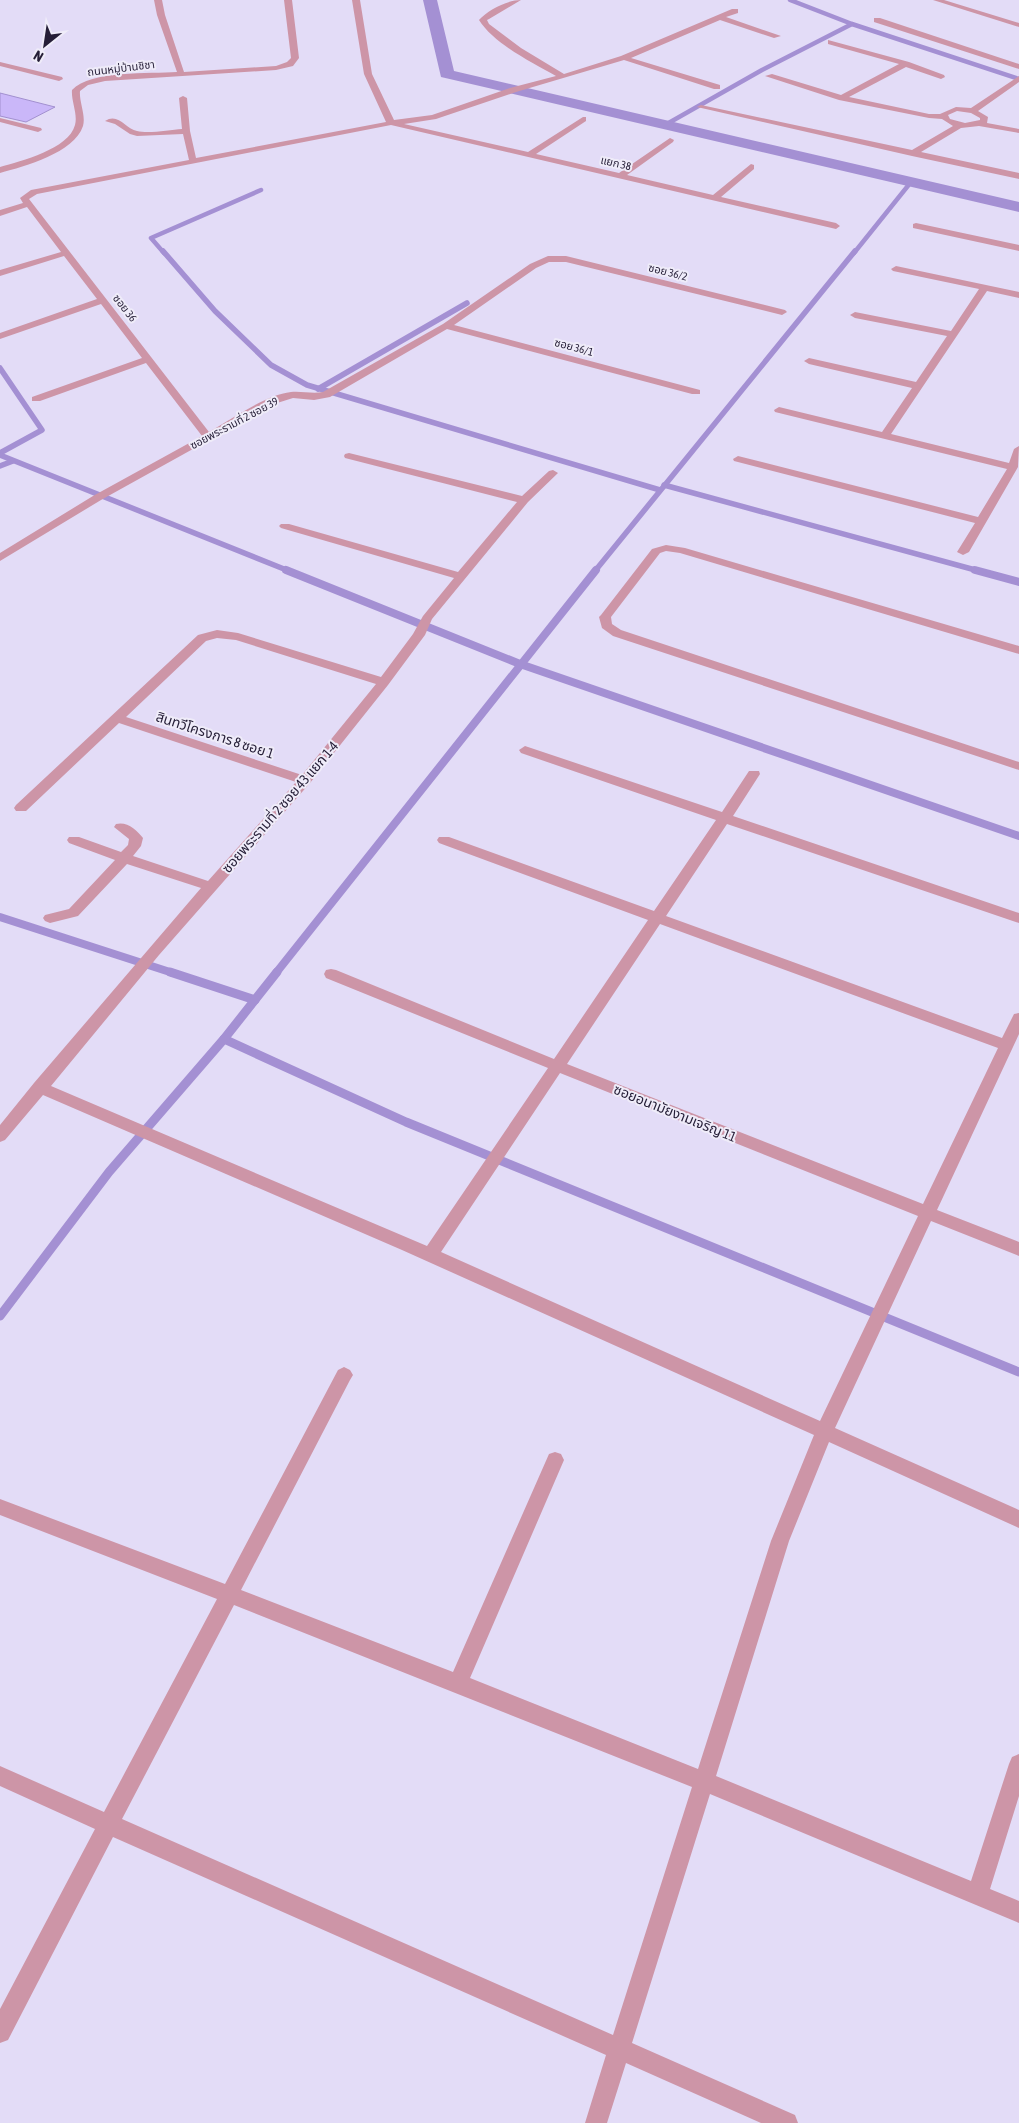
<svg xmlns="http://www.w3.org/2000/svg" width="1019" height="2123" font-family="'Asap Condensed','Noto Sans Thai',sans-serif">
<rect width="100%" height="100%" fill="#e3dcf7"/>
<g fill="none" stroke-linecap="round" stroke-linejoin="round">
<g stroke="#a490d3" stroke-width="4.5">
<polyline points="790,0 852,24 1019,79"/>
<polyline points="665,125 762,70 852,24"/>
<polyline points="164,253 151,238 261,190"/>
<polyline points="854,253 911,182"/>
</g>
<g stroke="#a490d3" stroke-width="5.5">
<polyline points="163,251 215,311 271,365 307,385 660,490"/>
<polyline points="0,368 42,430 0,453"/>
<polyline points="318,389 467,303"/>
<polyline points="0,455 289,571"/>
<polyline points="0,466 13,461"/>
<polyline points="664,485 979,571"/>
<polyline points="595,571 855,251"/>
</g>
<g stroke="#a490d3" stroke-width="8">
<polyline points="286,570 520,664 1019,836"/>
<polyline points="975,570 1019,582"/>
<polyline points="0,917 173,973"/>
<polyline points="276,973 596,570"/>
</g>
<g stroke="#a490d3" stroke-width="9">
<polyline points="170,972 255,1000"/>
<polyline points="224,1039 406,1122 1019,1372"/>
<polyline points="0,1316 109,1172 224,1039 277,972"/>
</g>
<polygon fill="#a490d3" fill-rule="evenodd" points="423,0 437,0 454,71 1019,202 1019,212 441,77"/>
</g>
<polygon fill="#cab7f9" stroke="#a290cf" points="0,93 55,107 26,122 0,116"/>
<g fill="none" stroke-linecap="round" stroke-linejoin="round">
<g fill="#cd95a7" fill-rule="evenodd">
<path d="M154,0H162L165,15L184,72L276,66L287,62L291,58L284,0H292L299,58L293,66L276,70L105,81L88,85L80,91C79,102 86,115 83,126C74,153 25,166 0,173V167C21,161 69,149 75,125C78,114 71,101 72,90C91,70 150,74 177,72L157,15Z"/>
<path d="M352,0H360L372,74L394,120L432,115L510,88L556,76C533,63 494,44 479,20C488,10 507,0 521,0L489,19L487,20L489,24L521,48L564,74L621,56L732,9H738V13L726,17L781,36L774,38L720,20L631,58L720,85V89H714L624,60L516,92L436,119L404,124L528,152L583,117H586V121L536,154L619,173L670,138L674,140L673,142L627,175L713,195L751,164L754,165V169L721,197L836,223L840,226L836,229L391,125L37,194L29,199L209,432C232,419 265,395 291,392C302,391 312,394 323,392L443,324L530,264L548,256H566L785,310L787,312L782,315L566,262H549L536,268L454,325L700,390V394H692L447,329L330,397L314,400L293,398L274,404L101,500L0,561V553L93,496L202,436L146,363L40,401H32V397L142,358L101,304L0,339V333L97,299L64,256L0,276V270L61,252L27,207L0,216V210L23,203L20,198L31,190L189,160L183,134L137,136L130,134L115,124L105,121C118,112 126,129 137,131C148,134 170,130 182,129L179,98L183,96L187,98L190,131L196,158L386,122L364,74Z"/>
<polygon points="933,0 944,0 1019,23 1019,27"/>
<polygon points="874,18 880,18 1019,64 1019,69 874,22"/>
<path d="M828,40L909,62L944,75L945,77L941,79L906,67L849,97L929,114H940L956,107L971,108L1019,76V82L978,111L988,117L987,123L1019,129V133L979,126L961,128L921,152L1019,173V179L912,156L697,107L701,105L912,150L953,126L942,119L929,118L839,100L765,76L772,74L841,95L899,64L828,44ZM957,111L971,113L980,118V120L965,123L950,119L948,115Z"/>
<polygon points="0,62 62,77 63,79 59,81 0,66"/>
<polygon points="0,118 41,128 42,130 38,132 0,122"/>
<polygon points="916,223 1019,245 1019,251 913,228 913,224"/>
<polygon points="896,266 1019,292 1019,298 987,291 891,434 1009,463 1014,449 1019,446 1018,467 969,552 963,555 957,552 975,523 734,461 733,459 738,456 978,517 1007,469 775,412 774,410 779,407 882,432 912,388 809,364 804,361 809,358 916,382 947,336 855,318 850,315 855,312 951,331 979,289 893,271 891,269"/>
<path d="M349,453L522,496L549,471L553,470L558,473L528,502L432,619L425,635L388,685L310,783L159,955L51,1086L427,1246L548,1068L326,978L324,974L326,970L331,969L336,970L554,1059L648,920L439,843L437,840L439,837H449L654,911L716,820L521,753L519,750L525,746L722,812L749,771H759L760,774L733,816L1019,913V923L727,824L666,916L1002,1038L1014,1014L1019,1013V1034L937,1210L1019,1242V1256L931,1221L835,1428L1019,1510V1528L829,1442L789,1541L716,1776L971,1881L1009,1764L1012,1757L1019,1754V1796L990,1889L1019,1901V1923L710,1794L632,2043L795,2115L798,2123H761L626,2063L607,2123H585L606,2055L113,1837L8,2040L0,2043V2009L95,1829L0,1786V1766L104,1812L217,1599L0,1515V1499L225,1584L338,1370L344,1367L350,1370L353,1375L350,1380L241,1590L453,1672L549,1454L555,1452L561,1454L564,1460L470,1678L698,1769L771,1541L814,1435L402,1250L43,1095L5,1140L0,1142V1125L34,1083L201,888L127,864L78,916L50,923L45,921L43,918L45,915L69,909L115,860L69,843L67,840L69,837H79L121,852L128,845L129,839L114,827L116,824C127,821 137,830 143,838L141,846L133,856L208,881L296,782L119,723L26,811H16L14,808L16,805L198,635L217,630L238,633L381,677L413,634L423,616L454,578L281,528L279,526L281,524H289L458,572L517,502L345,458L344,456L345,454ZM217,638L236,640L376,684L302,775L126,717L206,641ZM660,924L998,1048L923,1204L567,1064ZM560,1073L918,1216L820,1421L441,1252ZM234,1605L692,1787L613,2035L122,1819Z"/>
<polygon points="666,545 685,548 1019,646 1019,654 680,553 666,551 660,553 611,617 612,624 621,630 1019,762 1019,770 613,636 602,628 599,617 601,615 652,549"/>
</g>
</g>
<g text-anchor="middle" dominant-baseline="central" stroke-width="4" stroke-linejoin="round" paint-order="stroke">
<g font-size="11" fill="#251e37" stroke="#efecf9">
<text transform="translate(121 68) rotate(-7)">ถนนหมู่บ้านชิชา</text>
<text transform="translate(616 163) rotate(13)">แยก 38</text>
<text transform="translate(668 272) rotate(14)">ซอย 36/2</text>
<text transform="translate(125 308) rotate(52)">ซอย 36</text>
<text transform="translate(574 347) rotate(15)">ซอย 36/1</text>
<text transform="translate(234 423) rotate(-28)">ซอยพระรามที่ 2 ซอย 39</text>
</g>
<g font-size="14" fill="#251e37" stroke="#efecf9">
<text transform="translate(215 735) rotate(18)">สินทวีโครงการ 8 ซอย 1</text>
<text transform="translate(280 807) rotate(-49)">ซอยพระรามที่ 2 ซอย 43 แยก 1-4</text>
<text transform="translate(675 1113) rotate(22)">ซอยอนามัยงามเจริญ 11</text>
</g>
</g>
<g transform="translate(45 45) rotate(210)" stroke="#efecf9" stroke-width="4" paint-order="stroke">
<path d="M0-4L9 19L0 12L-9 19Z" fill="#251e37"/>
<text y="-8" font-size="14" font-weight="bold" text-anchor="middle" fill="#251e37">N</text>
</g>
</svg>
